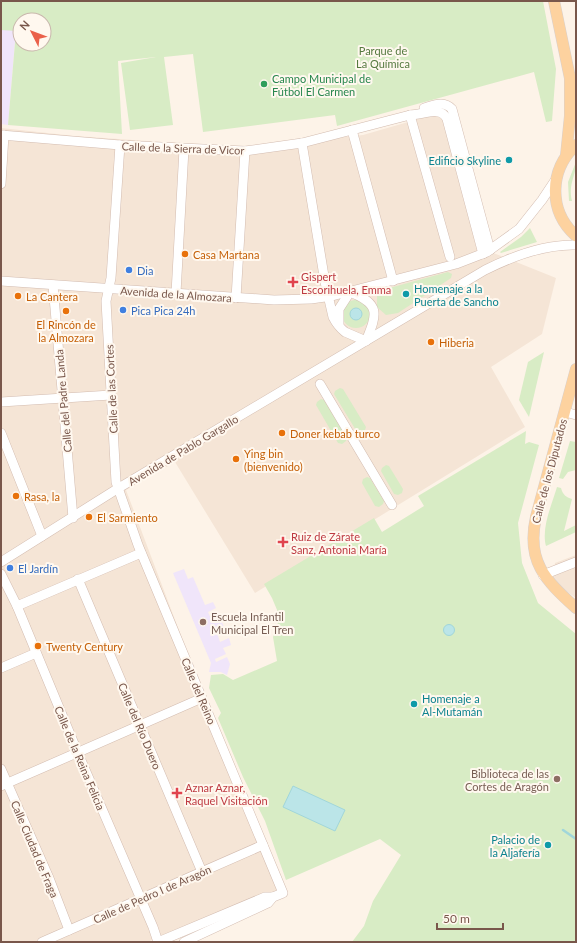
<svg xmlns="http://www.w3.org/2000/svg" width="577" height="943" font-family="Lato,sans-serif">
<rect width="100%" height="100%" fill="#fdf3e8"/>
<g fill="#f5e5d6">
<polygon points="443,112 476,246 556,278 542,334 491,367 525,427 255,593 175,462 126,490 277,890 147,942 1,942 1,128 75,136 248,148 363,135"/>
<polygon points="576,555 576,598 552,581 555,563"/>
</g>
<g fill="#f0e5fa">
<polygon points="1,30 16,30 8,125 1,124"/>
<polygon points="184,569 188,579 193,577 205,605 213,602 216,608 208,612 213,623 221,620 224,627 216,630 220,642 229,638 231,645 223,648 226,654 215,659 216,662 227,657 230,664 227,675 221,672 209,672 211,663 173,573"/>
</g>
<g fill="#d8ecc5" fill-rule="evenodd">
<path d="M1,1H543L556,69L552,121L546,122L534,72L337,126L335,115L203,132L193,54L164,57L173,125L130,130L121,63L156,57L118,61L122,134L8,125L16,31L1,30ZM20,20H44V44H20Z"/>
<path d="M576,162C576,177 568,183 572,201H569L568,182Z"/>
<polygon points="530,228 537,242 501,253 500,252 521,237"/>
<polygon points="448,272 452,274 451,278 398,313 386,315 377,307 377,296 382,290"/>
<circle cx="356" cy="314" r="14"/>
<polygon points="544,352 529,417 519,400 528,362"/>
<polygon points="340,388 343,389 366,427 365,430 360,433 357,432 334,394 335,391"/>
<polygon points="321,399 324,400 347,438 346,441 342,444 338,443 316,405 317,402"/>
<polygon points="526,431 525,444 529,442 539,445 518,523 522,563 538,603 576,634 576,942 352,942 364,926 373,901 401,855 380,839 286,880 265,821 243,777 218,718 221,713 209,688 211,675 223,674 233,680 277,661 273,637 280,617 272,598 264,584 374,518 382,532 424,506 418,496"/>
<polygon points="570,441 576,442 576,470 568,472 563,479 559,478"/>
<polygon points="386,465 389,466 403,489 402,493 398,495 394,494 381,471 382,468"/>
<polygon points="367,477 370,478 384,501 383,504 379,507 375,506 362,483 363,479"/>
<path d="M557,487L561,488C563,495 566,497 572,499L564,531L576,525V532L546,546C541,528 552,504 557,487Z"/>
</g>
<g fill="#bbe5e8" stroke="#a1d6da">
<circle cx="356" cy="314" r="6"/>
<circle cx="449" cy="630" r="5.5"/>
<polygon points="293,786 345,810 335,831 283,807"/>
</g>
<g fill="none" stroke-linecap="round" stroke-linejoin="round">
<polyline stroke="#a1d6da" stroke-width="2.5" points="563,830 576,839"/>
<g stroke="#d3bcb0" stroke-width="10">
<g id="minor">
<path d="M424,108C434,105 444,100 452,109L490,250"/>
<polyline points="410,115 450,257"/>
<polyline points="352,130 393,281"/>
<path d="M1,135L120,145L245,151L302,143L410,115C423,115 441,105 447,119L483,254"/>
<path d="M302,143L325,282L333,317C336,323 340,328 345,332L366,341C377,314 381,304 350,292L339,309V325"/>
<polyline points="120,145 111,278 106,301 116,482 138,545 283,893 273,897 268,903 184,942"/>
<polyline points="1,184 4,135"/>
<polyline points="1,281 274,300 311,299 332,296 456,264 487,252 519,229 542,200 556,179"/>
<polyline points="53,285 73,518"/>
<polyline points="176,293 184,149"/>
<polyline points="236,298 245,151"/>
<polyline points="320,384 392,505"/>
<polyline points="1,402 111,395"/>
<polyline points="565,412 576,415"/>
<polyline points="1,433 42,536"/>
<path d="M1,562L117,489L485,270C513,256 545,244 576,245"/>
<polyline points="1,574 17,606 77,751 153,927 158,942"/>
<polyline points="543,575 576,562"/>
<polyline points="78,579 202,872"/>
<polyline points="17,606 141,553"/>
<polyline points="1,668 36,653"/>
<polyline points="1,769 49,878 69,930"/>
<polyline points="1,786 202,698"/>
<polyline points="42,942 263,845"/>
<polyline points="158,942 265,897 273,897"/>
</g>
</g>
<g stroke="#d9d0cd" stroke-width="12">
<g id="major">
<polyline points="554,1 570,78 570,116 566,156"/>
<path d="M576,145C549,170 548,211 576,236"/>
<path d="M576,369L536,517C526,561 545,580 576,608"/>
</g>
</g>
<use href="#minor" stroke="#fff" stroke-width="9"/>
<use href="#major" stroke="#fdd29f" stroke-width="11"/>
</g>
<circle fill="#2e9e5b" stroke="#fff8ef" stroke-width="1.5" cx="264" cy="84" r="4"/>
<g fill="#0f9aa8" stroke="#fff8ef" stroke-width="1.5">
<circle cx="509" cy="160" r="4"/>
<circle cx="406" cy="294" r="4"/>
<circle cx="414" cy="704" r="4"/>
<circle cx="548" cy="845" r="4"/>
</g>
<g fill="#e8710a" stroke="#fff8ef" stroke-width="1.5">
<circle cx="185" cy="254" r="4"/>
<circle cx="18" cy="296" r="4"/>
<circle cx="66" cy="311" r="4"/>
<circle cx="431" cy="342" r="4"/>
<circle cx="282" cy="433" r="4"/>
<circle cx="236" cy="459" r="4"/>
<circle cx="16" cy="496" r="4"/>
<circle cx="89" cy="517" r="4"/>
<circle cx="38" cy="646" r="4"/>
</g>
<g fill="#3f7fe0" stroke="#fff8ef" stroke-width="1.5">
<circle cx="129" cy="270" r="4"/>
<circle cx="123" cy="310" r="4"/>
<circle cx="10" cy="568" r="4"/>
</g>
<g fill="#e0444e" stroke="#fff8ef" stroke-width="1.5">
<path d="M291 276h4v4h4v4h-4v4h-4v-4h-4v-4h4z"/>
<path d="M281 536h4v4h4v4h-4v4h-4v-4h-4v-4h4z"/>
<path d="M175 787h4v4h4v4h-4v4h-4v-4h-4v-4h4z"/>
</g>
<g fill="#8d6e63" stroke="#fff8ef" stroke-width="1.5">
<circle cx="203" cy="622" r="4"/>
<circle cx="557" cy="779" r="4"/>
</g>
<g text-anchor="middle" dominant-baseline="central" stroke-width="4" stroke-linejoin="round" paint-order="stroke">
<g font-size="11" fill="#55793f" stroke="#fff8ef">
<text x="383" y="50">Parque de<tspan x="383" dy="13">La Química</tspan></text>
</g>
<g font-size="11" fill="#27864d" stroke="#fff8ef" text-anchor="start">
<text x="272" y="78">Campo Municipal de<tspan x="272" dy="13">Fútbol El Carmen</tspan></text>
</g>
<g font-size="11" fill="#79574b" stroke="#fff8ef">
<text transform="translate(183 148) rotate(2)">Calle de la Sierra de Vicor</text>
<text transform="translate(176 294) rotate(4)">Avenida de la Almozara</text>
<text transform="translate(111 389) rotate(-93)">Calle de las Cortes</text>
<text transform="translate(63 401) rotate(-95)">Calle del Padre Landa</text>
<text transform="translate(183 450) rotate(-31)">Avenida de Pablo Gargallo</text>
<text transform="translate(549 471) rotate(-75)">Calle de los Diputados</text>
<text transform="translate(199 691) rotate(67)">Calle del Reino</text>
<text transform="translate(140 726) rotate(67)">Calle del Río Duero</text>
<text transform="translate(80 758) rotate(67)">Calle de la Reina Felicia</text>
<text transform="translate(35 849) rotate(67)">Calle Ciudad de Fraga</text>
<text transform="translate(152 894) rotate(-24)">Calle de Pedro I de Aragón</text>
</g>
<g font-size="11" fill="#0d838f" stroke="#fff8ef" text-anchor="end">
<text x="501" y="160">Edificio Skyline</text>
<text x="414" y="288" text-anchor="start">Homenaje a la<tspan x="414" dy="13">Puerta de Sancho</tspan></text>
<text x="422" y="698" text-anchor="start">Homenaje a<tspan x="422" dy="13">Al-Mutamán</tspan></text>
<text x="540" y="839">Palacio de<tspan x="540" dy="13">la Aljafería</tspan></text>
</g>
<g font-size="11" fill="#c56008" stroke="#fff8ef" text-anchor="start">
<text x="193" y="254">Casa Martana</text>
<text x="26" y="296">La Cantera</text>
<text x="66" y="324" text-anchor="middle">El Rincón de<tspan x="66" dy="13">la Almozara</tspan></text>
<text x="439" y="342">Hiberia</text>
<text x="290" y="433">Doner kebab turco</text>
<text x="244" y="453">Ying bin<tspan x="244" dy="13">(bienvenido)</tspan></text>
<text x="24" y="496">Rasa, la</text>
<text x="97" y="517">El Sarmiento</text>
<text x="46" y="646">Twenty Century</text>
</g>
<g font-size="11" fill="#366cbe" stroke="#fff8ef" text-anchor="start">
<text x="137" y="270">Dia</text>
<text x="131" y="310">Pica Pica 24h</text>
<text x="18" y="568">El Jardín</text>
</g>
<g font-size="11" fill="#be3a42" stroke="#fff8ef" text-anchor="start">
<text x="301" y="276">Gispert<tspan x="301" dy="13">Escorihuela, Emma</tspan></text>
<text x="291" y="536">Ruiz de Zárate<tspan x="291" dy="13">Sanz, Antonia María</tspan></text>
<text x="185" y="787">Aznar Aznar,<tspan x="185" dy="13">Raquel Visitación</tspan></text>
</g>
<g font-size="11" fill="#785e54" stroke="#fff8ef" text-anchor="start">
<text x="211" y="616">Escuela Infantil<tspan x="211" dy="13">Municipal El Tren</tspan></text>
<text x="549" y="773" text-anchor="end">Biblioteca de las<tspan x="549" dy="13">Cortes de Aragón</tspan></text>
</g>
</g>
<rect width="577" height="943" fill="none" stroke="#79574b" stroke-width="4"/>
<g transform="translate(32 32) rotate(312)"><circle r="19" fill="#fff8ef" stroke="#c9b8ad"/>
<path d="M0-3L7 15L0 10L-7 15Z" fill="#ea604a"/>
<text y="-6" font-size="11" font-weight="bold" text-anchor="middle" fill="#79574b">N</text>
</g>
<path d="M437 923v6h66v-6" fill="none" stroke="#79574b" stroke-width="2"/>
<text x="443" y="923" font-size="12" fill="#79574b" stroke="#fff8ef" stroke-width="3" paint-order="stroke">50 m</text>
</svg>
